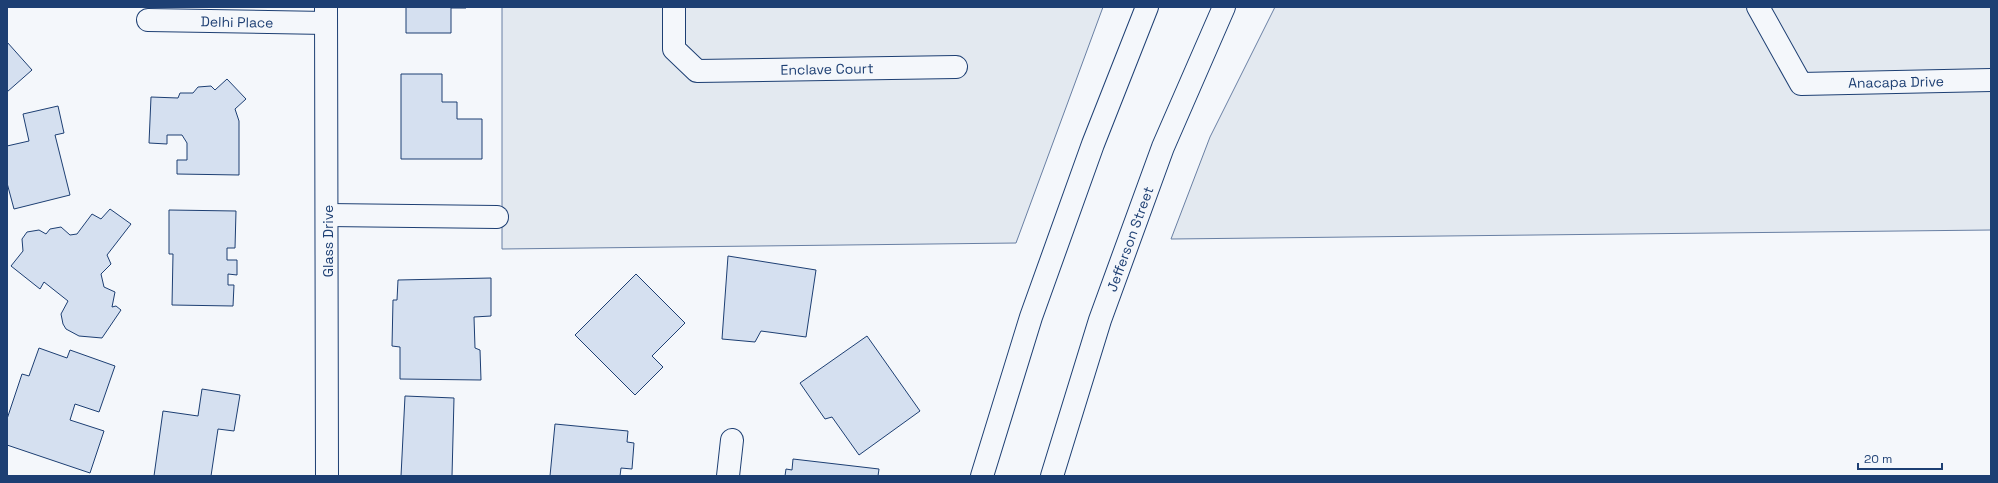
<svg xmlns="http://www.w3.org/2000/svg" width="1998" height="483" font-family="'Space Grotesk',sans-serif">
<rect width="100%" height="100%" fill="#f4f7fb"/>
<g fill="#e3e9f0" stroke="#687fa3">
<polygon points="502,7 1103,7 1016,243 502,249"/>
<polygon points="1275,7 1991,7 1991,230 1171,239 1210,137"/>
</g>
<g fill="#d5e0f0" stroke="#1d3f73">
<polygon points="406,7 466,7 466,8 451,8 451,33 406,33"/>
<polygon points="7,42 32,70 7,92"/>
<polygon points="401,74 442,74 442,102 457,102 457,119 482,119 482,159 401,159"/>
<polygon points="227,79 246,99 235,109 239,121 239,175 177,174 177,160 187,160 187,143 182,135 167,135 167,144 149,143 151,97 178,98 180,93 193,93 198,87 211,86 215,90"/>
<polygon points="58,106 64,133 55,135 70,195 14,209 7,183 7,146 29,141 23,114"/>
<polygon points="110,209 131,224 107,255 111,264 101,274 104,287 115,292 112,307 116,306 121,310 102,338 79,336 66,329 63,324 61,314 68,301 44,282 40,289 11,266 23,251 22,239 27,232 39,230 46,234 50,229 61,227 70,235 77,234 92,214 101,219"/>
<polygon points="169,210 236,211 235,248 227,248 227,260 237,260 237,275 228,274 228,285 234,285 233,306 172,305 173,254 169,254"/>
<polygon points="728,256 816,270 806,337 761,331 755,342 722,339"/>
<polygon points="636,274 685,323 652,356 663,367 635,395 575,335"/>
<polygon points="491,278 491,316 474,317 475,348 480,350 481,380 400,379 400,347 392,346 393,300 397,300 398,280"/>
<polygon points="867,336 920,411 859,455 832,417 825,419 800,383"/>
<polygon points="39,348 67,358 70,350 115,366 99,412 75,404 70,420 104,431 90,473 7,445 7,419 22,374 29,376"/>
<polygon points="202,389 240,395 234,431 218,429 211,476 154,476 163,411 198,416"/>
<polygon points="405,396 454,398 452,476 401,476"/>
<polygon points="555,424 628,431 627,442 634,443 632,469 621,468 620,476 550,476"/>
<polygon points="793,459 879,469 878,476 785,476 786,469 792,470"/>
</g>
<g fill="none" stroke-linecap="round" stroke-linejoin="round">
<g stroke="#1d3f73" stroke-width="24">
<g id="minor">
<polyline points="326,7 327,476"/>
<polyline points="674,7 674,49 697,71 956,67"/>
<polyline points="1758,7 1801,84 1991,80"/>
<polyline points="148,20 326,23"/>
<polyline points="328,215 497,217"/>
<polyline points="728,476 732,440"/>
</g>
</g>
<g stroke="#1d3f73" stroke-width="24">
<g id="major">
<polyline points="982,476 1031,317 1093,144 1147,7"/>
<polyline points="1052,476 1100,320 1163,147 1224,7"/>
</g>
</g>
<use href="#minor" stroke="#f4f7fb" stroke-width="22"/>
<use href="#major" stroke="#f4f7fb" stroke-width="22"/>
</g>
<g text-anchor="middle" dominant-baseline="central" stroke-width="3" stroke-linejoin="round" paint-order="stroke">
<g font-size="14" fill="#1d3f73" stroke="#f4f7fb">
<text transform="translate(237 22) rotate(1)">Delhi Place</text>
<text transform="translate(827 69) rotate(-1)">Enclave Court</text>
<text transform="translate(1896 82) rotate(-1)">Anacapa Drive</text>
<text transform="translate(1130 239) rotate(-70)">Jefferson Street</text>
<text transform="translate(328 241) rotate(-90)">Glass Drive</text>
</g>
</g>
<rect width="1998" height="483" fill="none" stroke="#1d3f73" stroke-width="16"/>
<path d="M1858 463v6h84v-6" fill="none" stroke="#1d3f73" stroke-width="2"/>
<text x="1864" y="463" font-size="12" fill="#1d3f73" stroke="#f4f7fb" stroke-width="3" paint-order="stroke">20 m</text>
</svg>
